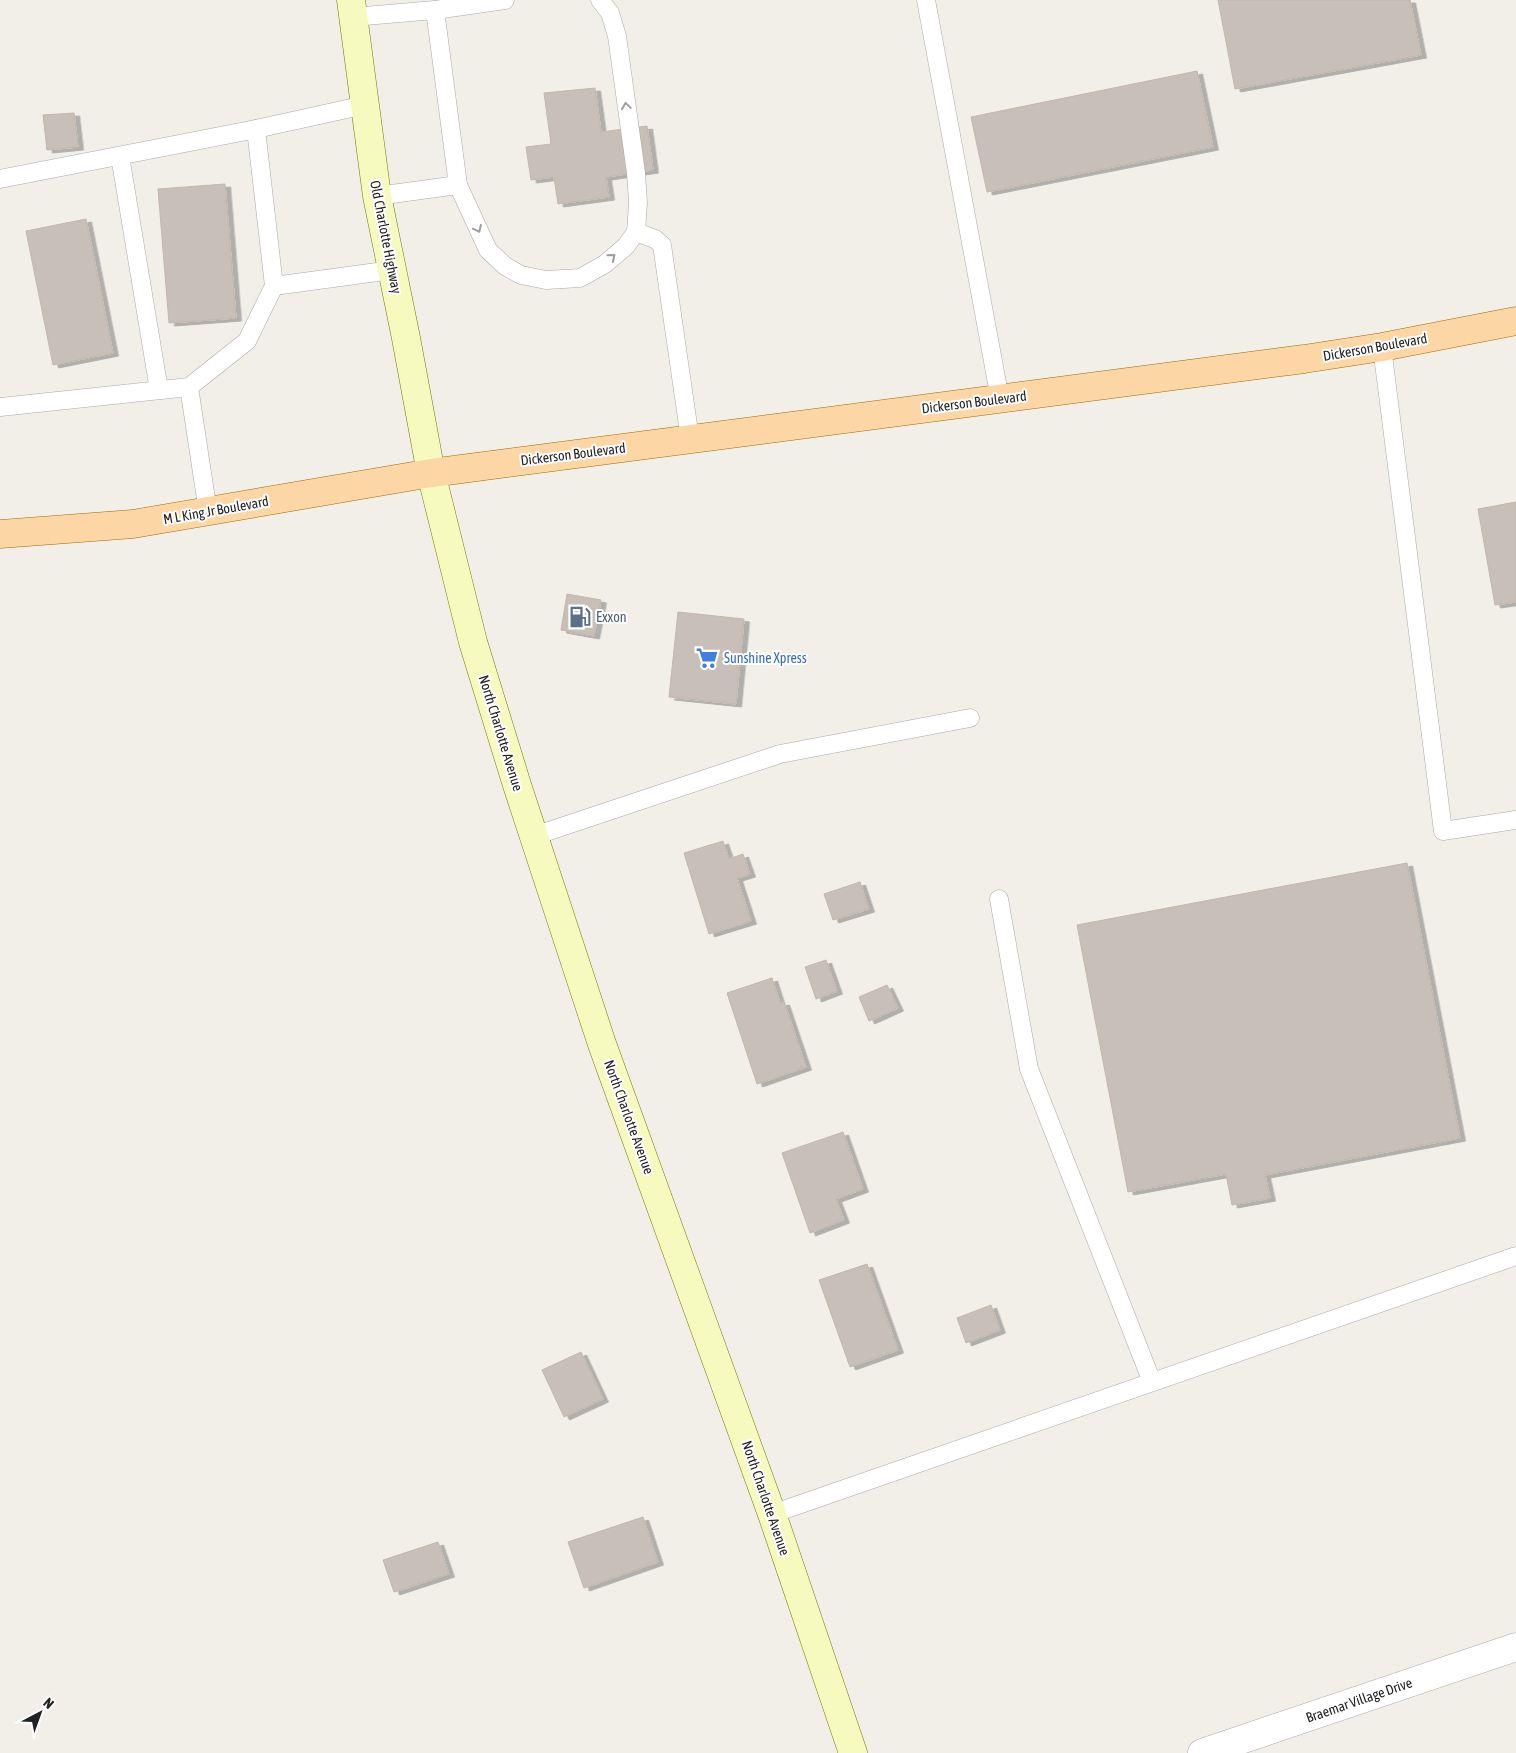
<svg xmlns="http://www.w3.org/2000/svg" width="1516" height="1753" font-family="'Asap Condensed',sans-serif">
<defs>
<filter id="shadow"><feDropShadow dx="5.5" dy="3" stdDeviation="0" flood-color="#0004"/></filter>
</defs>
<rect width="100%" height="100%" fill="#f2efe9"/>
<g fill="#c7bfb8" stroke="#c4b6ab" filter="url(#shadow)">
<polygon points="1218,0 1410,0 1421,55 1235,89"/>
<polygon points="1197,71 1213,147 987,192 971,117"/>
<polygon points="595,88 601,132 647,126 653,170 606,177 609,197 558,204 554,177 531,180 526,147 551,144 544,93"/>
<polygon points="74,113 78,147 47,150 43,115"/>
<polygon points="225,184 236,318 169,323 158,189"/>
<polygon points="86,219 113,353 53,365 26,231"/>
<polygon points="1516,502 1516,602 1495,605 1478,509"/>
<polygon points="567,594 601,600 594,636 561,630"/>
<polygon points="678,612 744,619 736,704 669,697"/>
<polygon points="723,841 729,859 743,854 750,874 737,878 751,921 709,934 684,853"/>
<polygon points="1407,863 1460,1138 1265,1175 1270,1198 1232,1205 1226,1174 1128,1192 1077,925"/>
<polygon points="860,882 869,909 833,920 824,894"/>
<polygon points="826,960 837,991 816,999 805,967"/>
<polygon points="772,978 780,1003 784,1002 806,1067 757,1084 727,993"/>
<polygon points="887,985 898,1008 869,1021 859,997"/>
<polygon points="843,1132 863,1189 836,1199 844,1220 810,1233 782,1153"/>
<polygon points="867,1264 898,1350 850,1367 819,1280"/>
<polygon points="991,1305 1000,1330 966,1343 957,1318"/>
<polygon points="581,1352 603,1399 564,1417 542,1370"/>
<polygon points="643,1517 658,1562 584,1588 568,1542"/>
<polygon points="438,1542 449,1574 394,1592 383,1560"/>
</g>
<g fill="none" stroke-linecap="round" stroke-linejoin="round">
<g stroke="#a9a9a9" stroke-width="19">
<g id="service">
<polyline points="926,0 1000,399"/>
<polyline points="435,10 505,0"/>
<polyline points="353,17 435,10 458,185 377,196"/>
<polyline points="120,156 159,390"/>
<polyline points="0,179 256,129"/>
<polyline points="458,185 488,250 505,266 521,275 546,280 580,278 605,264 626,246 636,232 638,203 636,173 617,36 610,13 600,0"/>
<polyline points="636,232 655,239 662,245 690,439"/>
<polyline points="274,286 392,270"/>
<polyline points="1382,347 1443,831 1516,820"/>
<polyline points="189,387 208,512"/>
<polyline points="0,407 189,387 247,341 274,286 256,129 365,105"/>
<polyline points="534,836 780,754 970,718"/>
<polyline points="999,899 1029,1069 1152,1382"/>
<polyline points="772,1514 1516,1256"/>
</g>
</g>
<g stroke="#a9a9a9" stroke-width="29">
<polyline id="minor" points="1202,1753 1516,1647"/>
</g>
<g stroke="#707d05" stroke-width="29">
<polyline id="secondary" points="351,0 377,196 406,338 431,473 473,642 517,785 602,1044 772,1514 853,1753"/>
</g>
<g stroke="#a06b00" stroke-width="29">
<polyline id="primary" points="0,534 133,524 431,473 1304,359 1382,347 1516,321"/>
</g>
<use href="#service" stroke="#fff" stroke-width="18"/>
<use href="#minor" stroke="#fff" stroke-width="28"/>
<use href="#secondary" stroke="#f7fabf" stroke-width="28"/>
<use href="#primary" stroke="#fcd6a4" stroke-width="28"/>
</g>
<defs><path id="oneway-chevron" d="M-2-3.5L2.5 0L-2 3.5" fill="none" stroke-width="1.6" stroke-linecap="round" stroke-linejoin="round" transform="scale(1.25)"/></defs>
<g stroke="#9c9c9c">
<use href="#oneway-chevron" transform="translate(626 106) rotate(-98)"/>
<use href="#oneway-chevron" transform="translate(478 229) rotate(65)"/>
<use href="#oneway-chevron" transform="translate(612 257) rotate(-40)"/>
</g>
<defs>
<g id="fuel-bare" transform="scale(1.725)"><path d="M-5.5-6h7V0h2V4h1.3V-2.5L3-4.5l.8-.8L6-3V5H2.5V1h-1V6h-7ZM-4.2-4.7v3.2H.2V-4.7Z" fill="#5c6f8a" stroke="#fff" stroke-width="2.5" paint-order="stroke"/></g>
<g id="supermarket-bare" transform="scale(1.725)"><path d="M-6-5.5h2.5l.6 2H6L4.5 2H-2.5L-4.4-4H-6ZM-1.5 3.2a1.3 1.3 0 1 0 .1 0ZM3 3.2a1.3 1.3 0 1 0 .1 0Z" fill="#3f7fe0" stroke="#fff" stroke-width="2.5" paint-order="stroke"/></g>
</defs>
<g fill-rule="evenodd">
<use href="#fuel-bare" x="580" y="617"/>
<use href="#supermarket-bare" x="707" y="658"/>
</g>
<g text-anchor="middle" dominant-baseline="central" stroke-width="4" stroke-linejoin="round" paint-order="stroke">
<g font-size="14" fill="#222" stroke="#fff">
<text transform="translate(386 237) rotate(79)">Old Charlotte Highway</text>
<text transform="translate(1375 347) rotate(-10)">Dickerson Boulevard</text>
<text transform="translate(974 402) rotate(-7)">Dickerson Boulevard</text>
<text transform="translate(573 454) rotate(-7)">Dickerson Boulevard</text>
<text transform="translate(216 510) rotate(-10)">M L King Jr Boulevard</text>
<text transform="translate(501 733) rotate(73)">North Charlotte Avenue</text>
<text transform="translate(629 1117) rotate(70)">North Charlotte Avenue</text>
<text transform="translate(766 1498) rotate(71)">North Charlotte Avenue</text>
<text transform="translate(1359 1700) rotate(-19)">Braemar Village Drive</text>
</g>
<g font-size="14" fill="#4e5e75" stroke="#fff" text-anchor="start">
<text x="596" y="617">Exxon</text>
</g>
<g font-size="14" fill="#366cbe" stroke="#fff" text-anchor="start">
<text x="724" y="658">Sunshine Xpress</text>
</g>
</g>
<g transform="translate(40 1713) rotate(41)" stroke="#ffffff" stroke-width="4" paint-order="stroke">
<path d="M0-4L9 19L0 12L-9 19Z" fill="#222222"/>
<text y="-8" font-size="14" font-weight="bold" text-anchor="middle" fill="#222222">N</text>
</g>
</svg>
